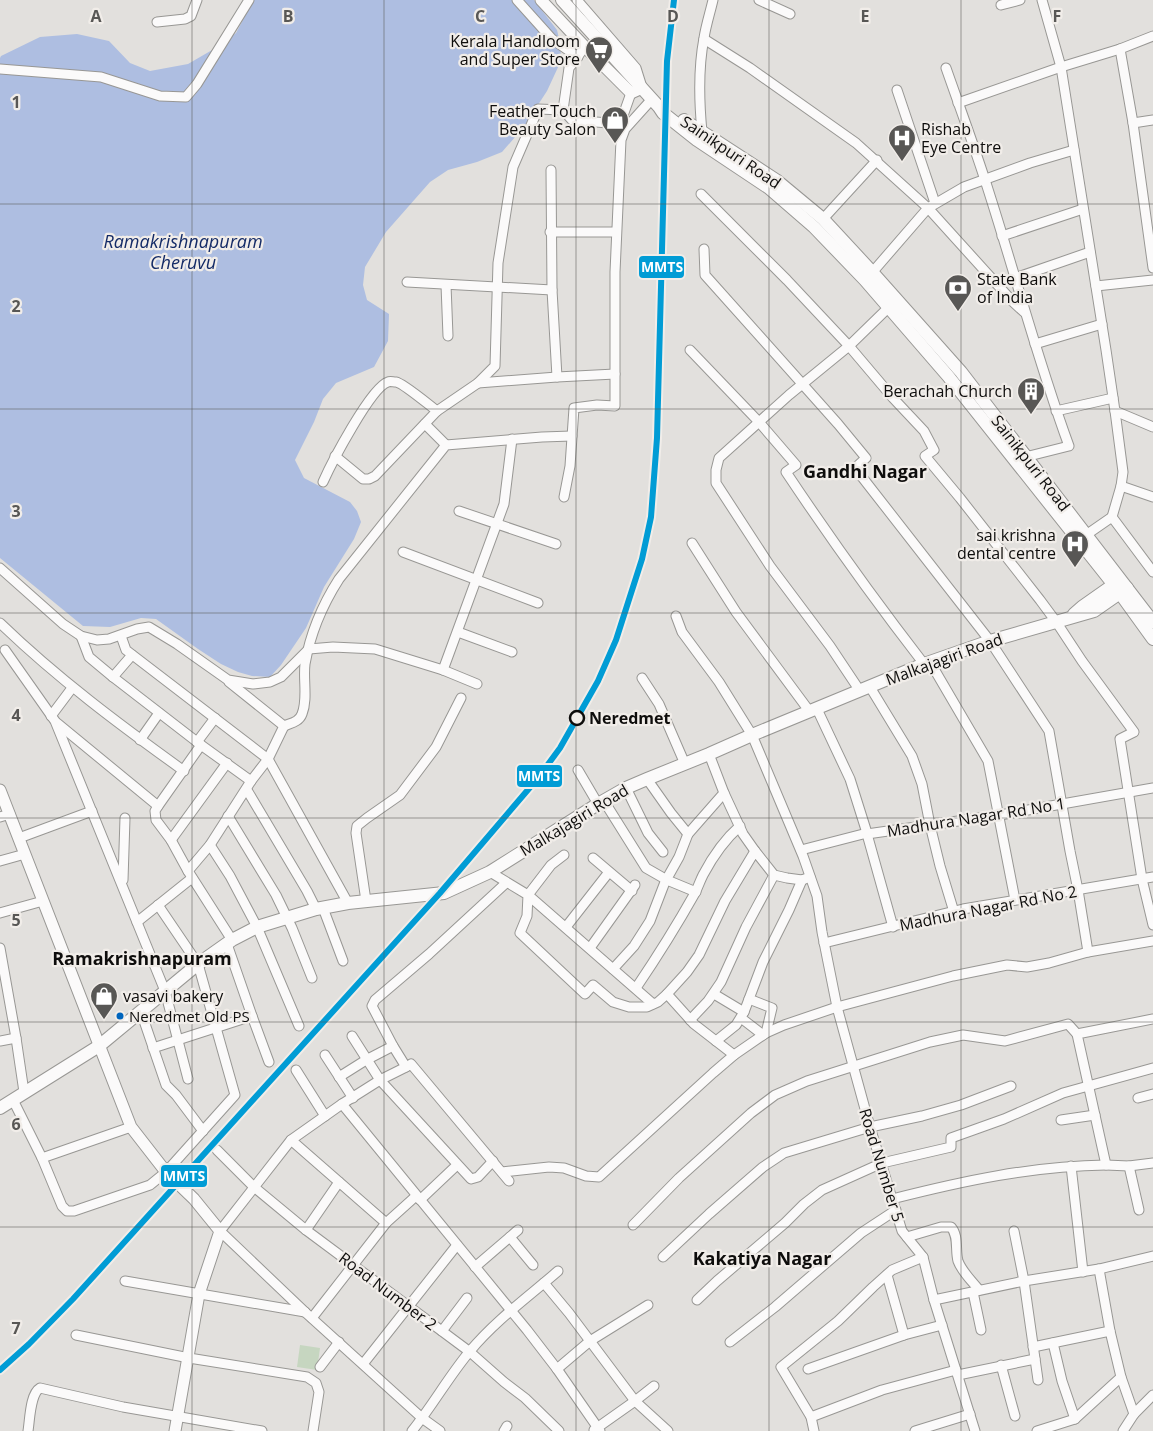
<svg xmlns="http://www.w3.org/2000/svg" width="1153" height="1431" font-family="'Open Sans',sans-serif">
<rect width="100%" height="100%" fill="#e2e0dd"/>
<polygon fill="#c6d6c0" points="300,1345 320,1348 317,1370 297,1367"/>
<polygon fill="#aebee1" points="249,0 534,0 557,30 561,47 560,63 547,91 523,128 502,152 477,162 448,170 430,182 386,232 365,267 363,285 367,300 389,314 388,341 374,367 336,383 323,399 314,422 295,460 304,478 350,502 357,511 361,522 354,539 324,587 306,628 281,665 270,677 252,676 238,672 221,664 198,649 156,619 141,618 110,627 83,626 0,558 0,58 1,56 40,37 77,34 109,41 130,63 150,71 188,64 219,46 236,33 246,14"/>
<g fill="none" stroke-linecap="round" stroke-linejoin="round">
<g stroke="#989794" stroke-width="11">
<g id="minor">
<polyline points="517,0 552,39 578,57"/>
<polyline points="577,0 636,68 641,84"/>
<polyline points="759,0 790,14"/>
<polyline points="1042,0 1061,67 1106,350 1115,411 1123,472 1121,486 1112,517 1153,572"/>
<polyline points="1001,5 1020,0"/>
<polyline points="157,22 185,19 191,16 197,0"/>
<polyline points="704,39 750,68 856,143 928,208 1013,302 1024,312"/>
<polyline points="1120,49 1133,123 1153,268"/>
<path d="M946,68C959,105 973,143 985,180C1014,269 1037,359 1069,446L1025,457"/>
<polyline points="0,69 101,77 160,96 186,97 197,84 249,0"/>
<polyline points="897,90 935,203"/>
<polyline points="958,103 1061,67 1120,49 1153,36"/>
<polyline points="563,110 569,68 581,52"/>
<polyline points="1133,123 1153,120"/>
<polyline points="623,127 620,124 631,93"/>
<path d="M702,132C699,101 698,69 704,38C706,25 710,13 713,0"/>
<polyline points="551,170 552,290 557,377"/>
<polyline points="701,194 787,280 849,346 893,398 924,431 934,450 925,456 960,498 1040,600 1057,623 1082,661 1134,732 1120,739 1142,879 1153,925"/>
<polyline points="823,219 877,160"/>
<polyline points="550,232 616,232"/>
<polyline points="1002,236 1083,209"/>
<polyline points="704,249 705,275 838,424 866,458 855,468 990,641 1049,731 1070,851 1078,890 1088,952 1153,941"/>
<polyline points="870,275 928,208 964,187 1030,163 1074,150"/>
<polyline points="1015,278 1090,252"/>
<polyline points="407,282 552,290"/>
<polyline points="446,285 448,336"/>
<polyline points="1096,286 1153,280"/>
<polyline points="1035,344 1102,324"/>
<path d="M690,350L759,422L796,465L786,472C830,538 876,602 924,664"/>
<polyline points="478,383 557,377 615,374"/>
<polyline points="1056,411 1113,398"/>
<polyline points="1115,411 1153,427"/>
<polyline points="425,424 446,445"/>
<polyline points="335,456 363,479 369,479 375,476 437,411 478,383 495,366 498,263 513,167 538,109 563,110 572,120 620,124"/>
<path d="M323,482C331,464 371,387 388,382C390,381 393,382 396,382C403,383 429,405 437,411"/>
<polyline points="1121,486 1153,497"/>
<polyline points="564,497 570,466 574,408 597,405 615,406 615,272 621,140 625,129 652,99"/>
<polyline points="459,511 556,544"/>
<polyline points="1086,535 1112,517"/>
<polyline points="692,543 736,612 810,712"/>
<polyline points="403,552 538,603"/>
<polyline points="0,568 63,624 81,636 97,640 109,639 137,629 149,627 177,644 228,680 253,684 270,682 281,677 309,649 333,647 375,649 443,670 477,684"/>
<polyline points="676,616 682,632 719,682 752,735 803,856 817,896 822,932 837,1007 870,1127 902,1231 923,1257 934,1300 975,1431"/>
<path d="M0,623C57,678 120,725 184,771"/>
<polyline points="458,632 512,652"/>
<polyline points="81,636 89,657 113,677 201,745 251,781"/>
<polyline points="121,636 126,650 268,759 348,903"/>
<polyline points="5,650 55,721 165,991 188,1079"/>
<polyline points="930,662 988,761 1015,900"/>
<polyline points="443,670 504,504 512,439"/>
<polyline points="113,677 132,655"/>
<polyline points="642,678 659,704 685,764"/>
<polyline points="870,687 912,756 922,784 930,825 940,866 954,912"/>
<polyline points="860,691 830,646 770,566 716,483 716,470 719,458 789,395 849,346 888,308"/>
<polyline points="817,709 850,779 867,833"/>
<polyline points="51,716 72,688"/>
<polyline points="57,723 158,806"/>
<path d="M284,726C291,723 299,722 302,714C308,699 303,680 305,664C310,635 323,604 339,579L446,445L542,437L572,436"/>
<polyline points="140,740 159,713"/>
<polyline points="197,742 215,718"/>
<polyline points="201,745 158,806 155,811 156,820 171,840 188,871 232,940"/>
<polyline points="578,770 598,804"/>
<polyline points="647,779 671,813 688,834"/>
<polyline points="626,788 648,833 663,852"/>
<polyline points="247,790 307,891 316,909"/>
<polyline points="724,793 743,834 755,851"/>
<polyline points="604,801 646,868 667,880 696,892"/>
<polyline points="228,816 276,895 292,928 312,978"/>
<polyline points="0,817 10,814"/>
<polyline points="867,834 893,927"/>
<polyline points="19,838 92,811"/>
<polyline points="171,840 227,763"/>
<polyline points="210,845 230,876 257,927 299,1026"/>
<polyline points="801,850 867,833 867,834 1000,815 1153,788"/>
<polyline points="564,855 551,865 528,895 653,1004"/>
<polyline points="593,858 632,891"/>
<polyline points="0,861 25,854"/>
<polyline points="188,871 210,845 251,781 268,759 284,726 229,682"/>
<polyline points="490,872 528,895 527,916 520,933 585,994 593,985 613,1002 629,1007 647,1007 658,1002 667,994"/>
<polyline points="123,880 125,818"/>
<polyline points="366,901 356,833 357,826 367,818 400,795 436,747 461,698"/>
<polyline points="323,908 343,961"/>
<polyline points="0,913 43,901"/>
<polyline points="137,922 192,878"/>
<polyline points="566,927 609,872"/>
<polyline points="824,943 963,909 1153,877"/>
<polyline points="227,944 252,1016 269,1062"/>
<polyline points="0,948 16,1038 24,1092"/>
<polyline points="590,948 635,885"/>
<polyline points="613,969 634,946 650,921 665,882 679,857 688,834 724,793 709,754"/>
<path d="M636,988C657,957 677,925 695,893C698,887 700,881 703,875C713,856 724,840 740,826"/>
<polyline points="714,994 744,1012 749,999"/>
<polyline points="141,1012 166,1085 176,1095 203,1131"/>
<polyline points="741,1018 763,1035"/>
<polyline points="690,1020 708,1001 721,982 746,927 774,875"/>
<polyline points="766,1033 772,1008 749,999 763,962 789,910 802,880"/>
<polyline points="352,1036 380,1080 471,1179 478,1177 493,1161"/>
<polyline points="0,1041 16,1038"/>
<polyline points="716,1041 736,1025 744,1012"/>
<polyline points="153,1048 252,1016"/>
<polyline points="325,1055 353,1098"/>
<polyline points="734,1055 694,1024 667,994 687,972 699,955 725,901 755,851 774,875 787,878 802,880 810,877"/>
<polyline points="406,1067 411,1064 509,1181"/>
<polyline points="296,1070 325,1116"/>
<polyline points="339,1077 366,1060 393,1046"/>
<polyline points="1138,1098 1153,1094"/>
<polyline points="13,1100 42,1158 62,1206 67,1211 74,1211 150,1185 166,1172 235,1095 198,964 158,905"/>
<polyline points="342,1104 527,1330 557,1369 600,1431"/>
<polyline points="1061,1120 1095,1115"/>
<polyline points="291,1140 386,1223"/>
<polyline points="217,1150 254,1187 306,1230 470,1352 504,1382 525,1398 559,1431"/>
<polyline points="42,1158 131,1127"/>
<polyline points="1106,1165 1129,1166 1153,1163"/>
<polyline points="1071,1166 1083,1272"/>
<polyline points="1129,1166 1139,1210"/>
<polyline points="502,1172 549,1167 564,1168 586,1176 599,1177 713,1073 734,1055 766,1033 784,1025 837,1007 953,976 1007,965 1027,967 1049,963 1088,952"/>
<path d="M892,1199C963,1181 1032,1166 1106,1165L1077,1034L1153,1019"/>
<polyline points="420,1200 457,1165"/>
<polyline points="633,1225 679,1178 751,1113 775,1095 807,1081 930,1042 963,1035 1005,1041 1068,1024 1077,1034"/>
<polyline points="306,1230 339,1182"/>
<polyline points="1014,1231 1024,1281 1038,1380"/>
<polyline points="510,1237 533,1265"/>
<path d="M907,1237L941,1227H951C959,1236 955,1250 958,1261C962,1272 972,1281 979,1290"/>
<polyline points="663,1257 709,1214 763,1167 784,1153 870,1127 922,1116 961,1105 1011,1086"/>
<polyline points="475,1267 518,1230"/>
<polyline points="1099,1269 1110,1331 1121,1377 1134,1414"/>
<polyline points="887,1275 904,1335"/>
<polyline points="125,1281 305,1312"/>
<polyline points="544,1283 569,1313 635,1401 668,1431"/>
<polyline points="973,1292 981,1330"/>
<polyline points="697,1300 717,1281 785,1223 804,1204 822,1190 882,1163 951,1147 951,1138 1004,1119 1063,1093 1153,1068"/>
<polyline points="934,1300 1024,1281 1099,1269 1153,1256"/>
<polyline points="312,1318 386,1223 416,1196"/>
<polyline points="442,1331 467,1298"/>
<polyline points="76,1335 189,1358 307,1377 316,1383 319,1392 313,1431"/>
<polyline points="730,1342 775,1307 861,1233 896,1210"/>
<polyline points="1053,1343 1062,1381 1075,1419"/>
<polyline points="1033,1347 1110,1331"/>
<polyline points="363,1364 457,1245"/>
<polyline points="1001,1365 1015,1416"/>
<polyline points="320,1367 339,1342"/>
<polyline points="557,1369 590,1341 648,1305"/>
<polyline points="808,1369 904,1335 942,1325"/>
<polyline points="958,1375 1035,1359"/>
<polyline points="811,1417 882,1390 956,1370"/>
<polyline points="594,1430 635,1401 654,1386"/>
<path d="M28,1431C30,1419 30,1394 40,1388L123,1407L262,1431"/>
<path d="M412,1431C433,1405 449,1376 470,1351C496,1320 528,1297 558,1271"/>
<polyline points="440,1431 422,1418 306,1313 220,1231 291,1140 342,1104 380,1080 406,1067 393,1046 372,1006 375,1000 429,954 506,883"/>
<polyline points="504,1431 507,1426"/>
<polyline points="814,1431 811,1417 781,1367 838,1321 873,1287 892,1270 923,1257"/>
<polyline points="915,1431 970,1414"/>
<polyline points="1037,1431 1075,1419 1121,1377"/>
<polyline points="1123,1431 1134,1414 1153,1395"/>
</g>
</g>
<g stroke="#989794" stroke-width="13">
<g id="tertiary">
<polyline points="541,0 585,47 631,93 642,88"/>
<polyline points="0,790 131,1127 166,1172 194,1199 220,1231 199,1294 175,1431"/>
</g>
</g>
<g stroke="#989794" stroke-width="14">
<g id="secondary">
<polyline points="562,0 659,107 663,113 697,140 769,188 814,227 865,280 948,376 1114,585 1153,639"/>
<polyline points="684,120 776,180 823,219 873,273 961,372 1153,622"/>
<polyline points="1074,614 1082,607 1119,581"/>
<polyline points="0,1108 99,1046 198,964 232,940 257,927 316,909 348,903 444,893 490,872 598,804 626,788 647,779 709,754 752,735 924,664 990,641 1094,611 1127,588"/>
</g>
</g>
<use href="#minor" stroke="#fbfafa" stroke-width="9"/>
<use href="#tertiary" stroke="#fbfafa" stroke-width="11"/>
<use href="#secondary" stroke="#fbfafa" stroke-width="12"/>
<g stroke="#f1ede9" stroke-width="10">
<polyline id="rail-1" points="0,1370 29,1344 73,1299 440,893 538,778 560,748 598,681 616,640 642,559 651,517 657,438 667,61 674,0"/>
</g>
<use href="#rail-1" stroke="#019cd5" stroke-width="6"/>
</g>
<path fill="none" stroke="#585755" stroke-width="1" stroke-opacity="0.55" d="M192,0V1431M384,0V1431M576,0V1431M769,0V1431M961,0V1431M0,204H1153M0,409H1153M0,613H1153M0,818H1153M0,1022H1153M0,1227H1153"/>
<defs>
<g id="supermarket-pin" transform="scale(1.4375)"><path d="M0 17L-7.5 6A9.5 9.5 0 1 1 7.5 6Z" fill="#585755" stroke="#f1ede9"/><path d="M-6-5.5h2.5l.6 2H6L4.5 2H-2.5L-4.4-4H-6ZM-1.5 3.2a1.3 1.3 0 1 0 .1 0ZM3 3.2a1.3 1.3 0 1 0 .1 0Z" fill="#fff"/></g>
<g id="shop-pin" transform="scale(1.4375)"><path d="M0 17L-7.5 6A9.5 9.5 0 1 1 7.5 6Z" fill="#585755" stroke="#f1ede9"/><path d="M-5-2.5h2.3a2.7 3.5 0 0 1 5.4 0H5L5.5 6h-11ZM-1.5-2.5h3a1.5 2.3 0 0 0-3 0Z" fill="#fff"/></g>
<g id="hospital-pin" transform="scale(1.4375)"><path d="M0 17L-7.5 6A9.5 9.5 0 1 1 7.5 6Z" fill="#585755" stroke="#f1ede9"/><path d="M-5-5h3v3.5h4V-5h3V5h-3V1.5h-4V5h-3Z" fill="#fff"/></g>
<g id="bank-pin" transform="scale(1.4375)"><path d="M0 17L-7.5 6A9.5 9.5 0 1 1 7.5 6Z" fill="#585755" stroke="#f1ede9"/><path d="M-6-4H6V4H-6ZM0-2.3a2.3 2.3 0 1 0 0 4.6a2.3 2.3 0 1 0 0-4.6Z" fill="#fff"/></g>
<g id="building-pin" transform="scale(1.4375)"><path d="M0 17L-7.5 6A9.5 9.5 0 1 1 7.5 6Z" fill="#585755" stroke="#f1ede9"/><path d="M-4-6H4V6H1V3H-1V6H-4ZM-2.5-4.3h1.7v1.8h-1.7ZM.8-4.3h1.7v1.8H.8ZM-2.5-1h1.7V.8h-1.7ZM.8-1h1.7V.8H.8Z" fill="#fff"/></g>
</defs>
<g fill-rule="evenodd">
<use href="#supermarket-pin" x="599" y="50"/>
<use href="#shop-pin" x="615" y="120"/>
<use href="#hospital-pin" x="902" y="138"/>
<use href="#bank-pin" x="958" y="288"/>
<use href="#building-pin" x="1031" y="391"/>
<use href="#hospital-pin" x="1075" y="544"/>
<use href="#shop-pin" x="104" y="996"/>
</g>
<circle fill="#f1ede9" stroke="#0e0d0c" stroke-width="2.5" cx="577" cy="718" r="7"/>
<circle fill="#0065bd" stroke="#f1ede9" stroke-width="2" cx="120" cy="1016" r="4.5"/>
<g text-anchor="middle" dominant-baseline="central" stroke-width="4.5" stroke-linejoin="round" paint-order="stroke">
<g font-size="15" fill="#0e0d0c" stroke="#f1ede9" text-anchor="start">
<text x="129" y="1016">Neredmet Old PS</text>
</g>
<g font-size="16" fill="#0e0d0c" stroke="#f1ede9" text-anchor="end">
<text x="580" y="41">Kerala Handloom<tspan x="580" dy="18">and Super Store</tspan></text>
<text x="596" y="111">Feather Touch<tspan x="596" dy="18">Beauty Salon</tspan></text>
<text x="921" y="129" text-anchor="start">Rishab<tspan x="921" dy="18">Eye Centre</tspan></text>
<text x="977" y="279" text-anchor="start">State Bank<tspan x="977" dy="18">of India</tspan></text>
<text x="1012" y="391">Berachah Church</text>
<text x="1056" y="535">sai krishna<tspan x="1056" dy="18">dental centre</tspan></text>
<text x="123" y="996" text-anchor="start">vasavi bakery</text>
</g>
<g font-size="16" fill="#0e0d0c" stroke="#f1ede9">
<text transform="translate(731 152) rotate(34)">Sainikpuri Road</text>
<text transform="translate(1031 463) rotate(52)">Sainikpuri Road</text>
<text transform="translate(944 659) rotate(-20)">Malkajagiri Road</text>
<text transform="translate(976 817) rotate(-9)">Madhura Nagar Rd No 1</text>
<text transform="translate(574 820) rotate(-31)">Malkajagiri Road</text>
<text transform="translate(988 908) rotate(-11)">Madhura Nagar Rd No 2</text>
<text transform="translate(882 1165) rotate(73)">Road Number 5</text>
<text transform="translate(388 1291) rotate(37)">Road Number 2</text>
</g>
<g font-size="16" font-weight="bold" fill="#0e0d0c" stroke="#f1ede9" text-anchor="start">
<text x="589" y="718">Neredmet</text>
</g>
<g font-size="18" font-style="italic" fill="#142b67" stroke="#f1ede9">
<text x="183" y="241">Ramakrishnapuram<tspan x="183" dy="21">Cheruvu</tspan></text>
</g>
<g font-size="18" font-weight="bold" fill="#0e0d0c" stroke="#f1ede9">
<text x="865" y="471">Gandhi Nagar</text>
<text x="142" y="958">Ramakrishnapuram</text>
<text x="762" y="1258">Kakatiya Nagar</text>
</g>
</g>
<g font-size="16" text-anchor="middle" font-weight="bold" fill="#585755" stroke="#f1ede9" stroke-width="4.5" stroke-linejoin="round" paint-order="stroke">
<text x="96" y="22">A</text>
<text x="288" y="22">B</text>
<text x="480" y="22">C</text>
<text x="673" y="22">D</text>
<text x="865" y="22">E</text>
<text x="1057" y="22">F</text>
<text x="16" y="108">1</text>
<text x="16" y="312">2</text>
<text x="16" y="517">3</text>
<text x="16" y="721">4</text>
<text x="16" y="926">5</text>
<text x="16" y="1130">6</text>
<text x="16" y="1334">7</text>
</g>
<g stroke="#f1ede9" stroke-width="2">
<rect x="638" y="255" width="47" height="24" rx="5" fill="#019cd5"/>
<rect x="516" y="764" width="47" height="24" rx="5" fill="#019cd5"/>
<rect x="160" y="1164" width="48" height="24" rx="5" fill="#019cd5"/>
</g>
<g font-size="14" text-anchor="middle" font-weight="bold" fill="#fff">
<text x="662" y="272">MMTS</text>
<text x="539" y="781">MMTS</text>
<text x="184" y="1181">MMTS</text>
</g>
</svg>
